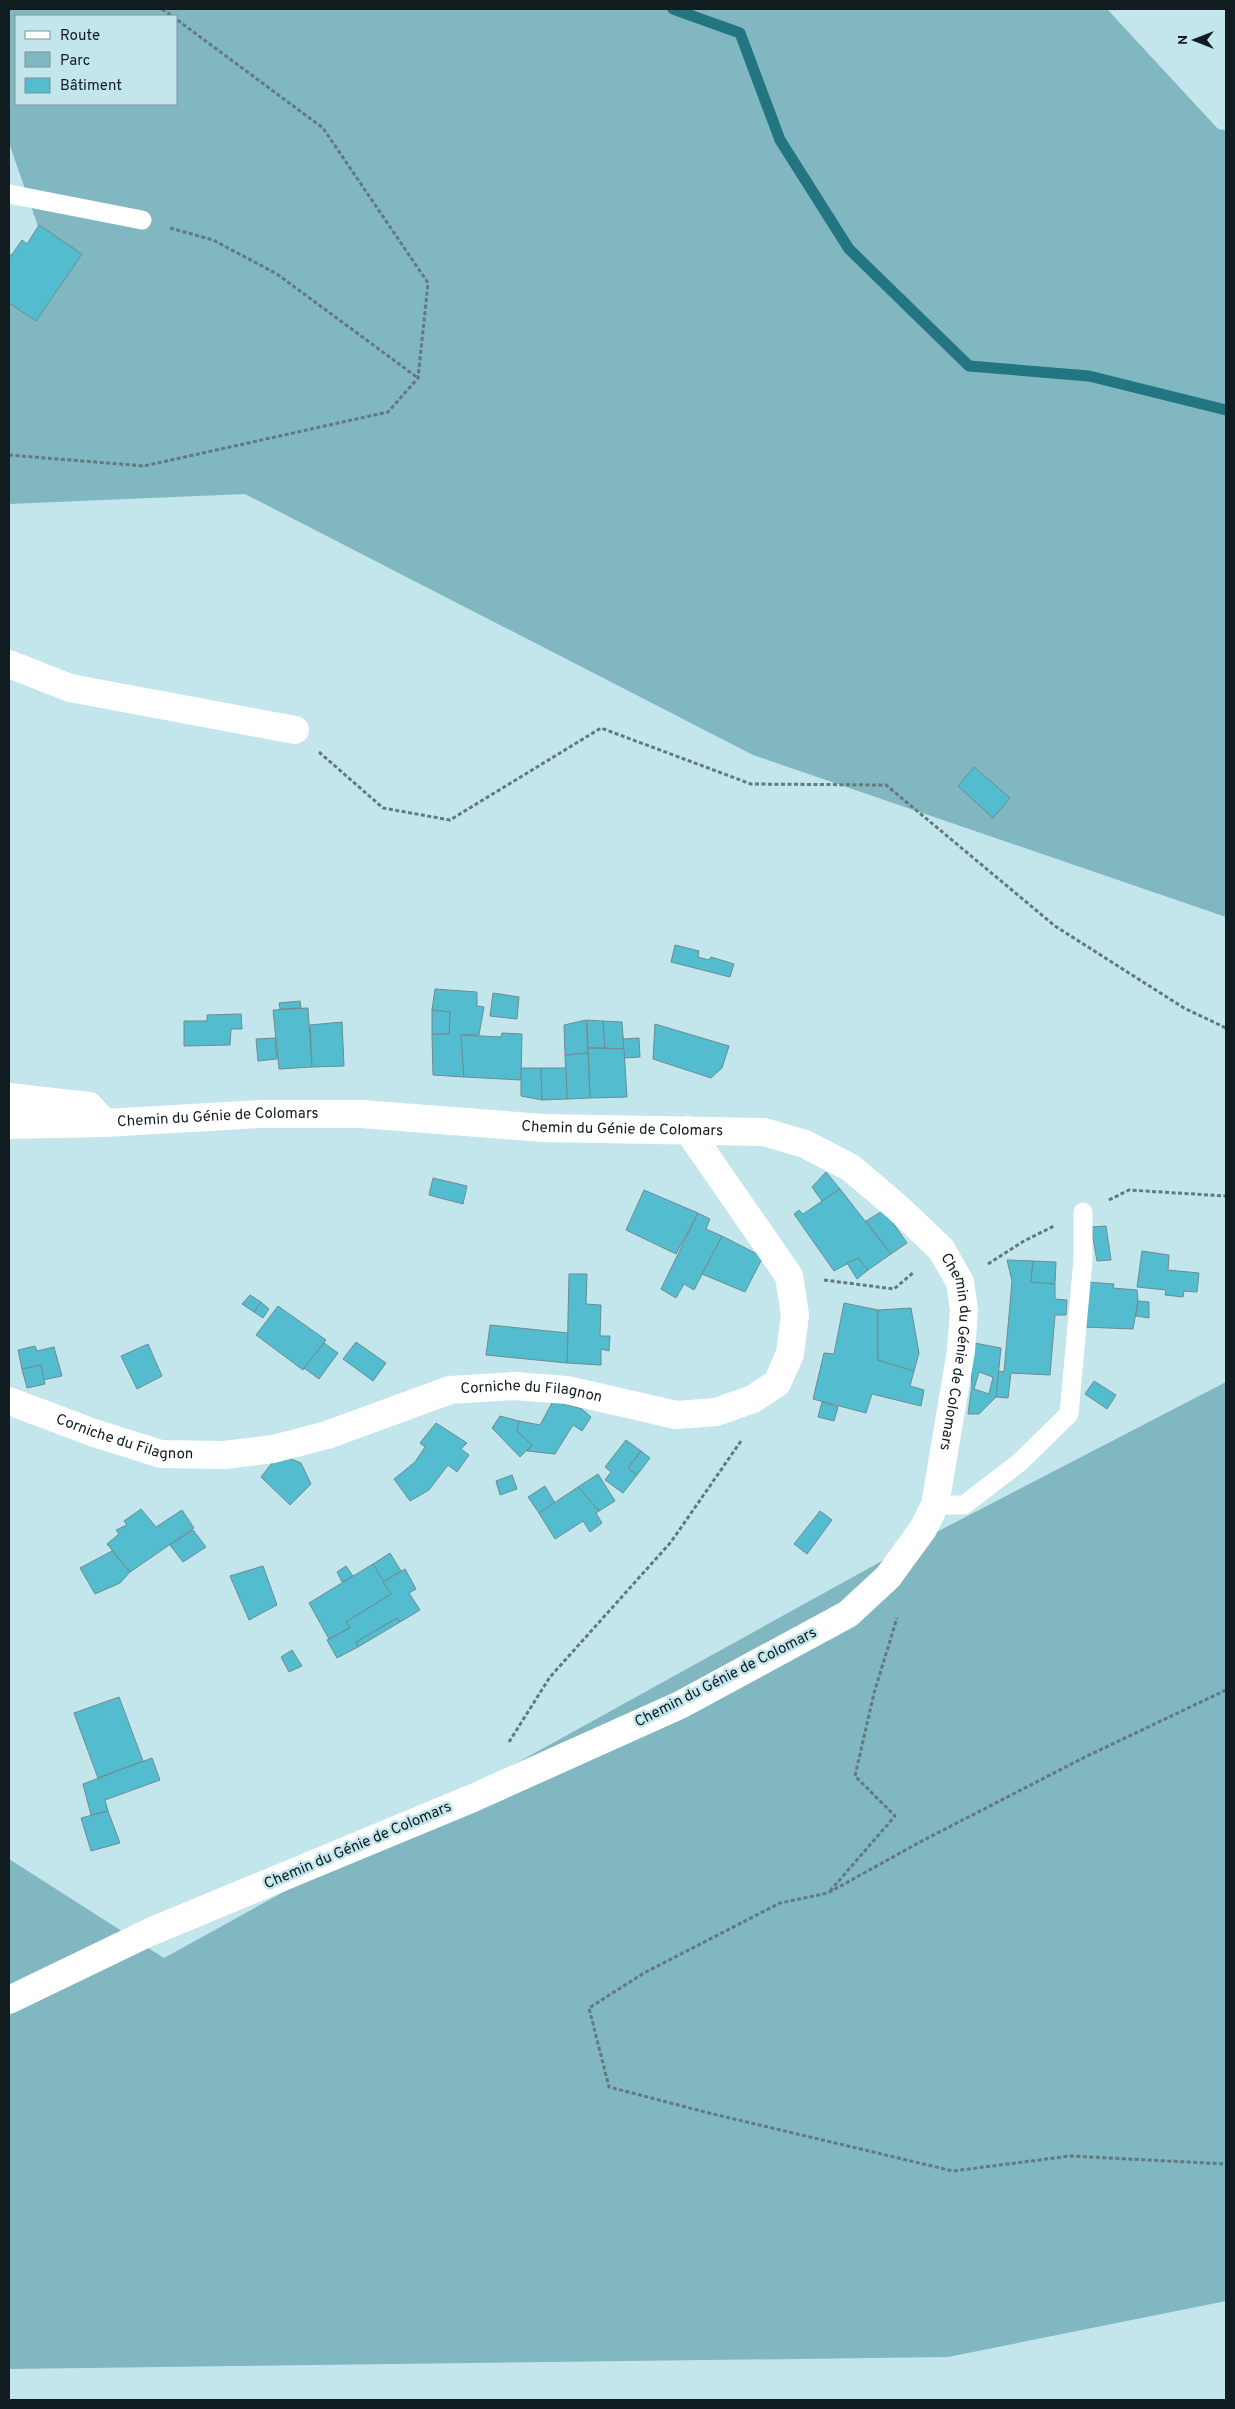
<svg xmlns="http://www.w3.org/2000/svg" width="1235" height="2409" font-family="Overpass,sans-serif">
<rect width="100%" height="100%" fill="#c3e5ec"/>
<g fill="#80b7c1" fill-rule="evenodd">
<path d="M9,9H1107L1218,129L1226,130V917L753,755L245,494L9,504V254L47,252L9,143ZM16,16H176V104H16Z"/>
<polygon points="1226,1382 1226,2301 948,2357 9,2369 9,1859 164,1958 900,1551"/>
</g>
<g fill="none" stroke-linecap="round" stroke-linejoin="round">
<polyline stroke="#237582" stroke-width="11" points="673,9 740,33 780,140 849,249 969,366 1089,376 1226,410"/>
</g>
<g fill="#53bcce" stroke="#6d8c92" fill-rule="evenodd">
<polygon points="39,225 82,254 36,321 9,303 9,259 22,240 27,244"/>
<polygon points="974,767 1010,798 993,818 958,786"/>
<polygon points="675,945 699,951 698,957 709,960 711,957 734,964 730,977 671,962"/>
<polygon points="435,989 477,992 477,1006 484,1007 479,1035 461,1035 464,1077 433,1075 432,1034 449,1034 450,1012 432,1010"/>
<polygon points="493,993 519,997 517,1019 490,1016"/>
<polygon points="300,1001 301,1008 280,1009 279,1003"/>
<polygon points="308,1008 312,1067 279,1069 273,1010"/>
<polygon points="432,1010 450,1012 449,1034 432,1034"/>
<polygon points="241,1014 242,1029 231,1029 230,1045 184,1046 184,1021 207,1021 207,1015"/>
<polygon points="586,1020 588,1053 565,1055 564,1025"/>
<polygon points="587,1020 603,1021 605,1048 588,1048"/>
<polygon points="603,1021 622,1022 624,1049 605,1048"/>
<polygon points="342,1022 344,1066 312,1067 310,1025"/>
<polygon points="655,1024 729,1046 722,1068 711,1078 653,1059"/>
<polygon points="502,1033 522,1034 521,1080 464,1077 461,1035 501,1037"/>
<polygon points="275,1038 277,1059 258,1061 256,1039"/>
<polygon points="639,1038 640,1057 624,1058 623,1039"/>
<polygon points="588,1048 624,1049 627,1097 590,1098"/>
<polygon points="588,1053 590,1098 567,1099 565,1055"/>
<polygon points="521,1068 541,1068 542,1100 521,1096"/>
<polygon points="541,1068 566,1068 567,1099 542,1100"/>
<polygon points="826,1172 840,1189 822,1201 812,1187"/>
<polygon points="433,1178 467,1186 463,1204 429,1195"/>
<polygon points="840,1189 891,1254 868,1270 858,1258 834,1271 794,1214 799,1210 803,1214"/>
<polygon points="644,1190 698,1213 676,1254 626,1230"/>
<polygon points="884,1210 907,1243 891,1254 866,1221"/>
<polygon points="698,1213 710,1219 706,1229 722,1236 694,1290 684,1284 676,1298 661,1289"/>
<polygon points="1106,1226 1111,1260 1097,1261 1091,1227"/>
<polygon points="722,1236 763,1257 745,1292 702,1274"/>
<polygon points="1142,1251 1169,1255 1168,1270 1199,1273 1197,1292 1184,1291 1183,1297 1165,1295 1166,1290 1137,1287"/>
<polygon points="858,1258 868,1270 857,1279 847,1263"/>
<polygon points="1007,1260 1033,1261 1031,1282 1055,1284 1055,1299 1067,1300 1066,1315 1055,1315 1050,1375 1011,1373 1008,1398 996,1397 997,1371 1004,1372 1012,1281"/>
<polygon points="1033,1261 1056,1262 1055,1284 1031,1282"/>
<polygon points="569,1274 587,1274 586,1304 601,1305 600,1336 610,1336 609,1351 601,1349 601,1365 567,1363"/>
<polygon points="1087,1282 1114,1284 1113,1288 1137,1290 1138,1301 1133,1329 1083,1327"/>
<polygon points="250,1295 261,1302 254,1312 242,1304"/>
<polygon points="1138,1301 1149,1302 1149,1318 1136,1316"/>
<polygon points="261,1302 269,1309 263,1318 254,1312"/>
<polygon points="844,1303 878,1310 878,1360 914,1371 910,1386 924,1390 921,1406 872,1394 866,1413 813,1399 824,1353 834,1354"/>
<polygon points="278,1306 326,1340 303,1370 256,1335"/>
<polygon points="911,1308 919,1353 914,1371 878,1360 878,1310"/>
<polygon points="490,1325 568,1333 567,1363 486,1355"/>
<polygon points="356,1342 386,1363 373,1381 343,1359"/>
<path d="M969,1342L1001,1348L996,1397L979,1414H968L972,1384ZM979,1372L993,1377L989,1394L974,1389Z"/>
<polygon points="324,1343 338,1353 319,1379 304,1368"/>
<polygon points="148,1344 162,1376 137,1389 121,1356"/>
<polygon points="35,1346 37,1351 54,1347 62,1376 43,1380 41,1365 22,1369 18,1350"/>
<polygon points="41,1365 45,1384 27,1388 22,1369"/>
<polygon points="1094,1381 1116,1395 1107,1409 1085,1394"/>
<polygon points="553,1401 582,1409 591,1417 582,1431 573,1425 555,1454 527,1451 532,1445 517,1431 519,1421 540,1425"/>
<polygon points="822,1402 838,1407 834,1421 818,1417"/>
<polygon points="500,1416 519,1421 517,1431 532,1445 520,1457 492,1428"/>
<polygon points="436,1423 467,1443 461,1449 469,1455 457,1472 448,1465 429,1490 410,1501 394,1479 415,1462 425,1447 420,1443"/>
<polygon points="626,1440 641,1451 628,1468 637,1475 623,1493 605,1480 611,1472 605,1467"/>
<polygon points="641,1451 650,1458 637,1475 628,1468"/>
<polygon points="279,1454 301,1463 311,1484 290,1505 261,1477"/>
<polygon points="598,1474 615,1501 599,1511 578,1487"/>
<polygon points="512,1475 517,1489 500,1495 496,1481"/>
<polygon points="545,1486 555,1503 539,1513 528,1497"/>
<polygon points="578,1487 599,1511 596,1513 602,1523 590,1532 583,1521 555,1539 539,1513"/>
<polygon points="141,1509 156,1527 182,1510 194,1528 130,1572 107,1544 119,1534 116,1530 127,1525 124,1521"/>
<polygon points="820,1511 832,1520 807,1554 794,1544"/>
<polygon points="193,1530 206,1547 183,1562 170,1545"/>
<polygon points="112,1551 130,1572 120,1583 95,1594 80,1568"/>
<polygon points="390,1553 401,1571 383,1582 373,1564"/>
<polygon points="373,1564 391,1594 346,1622 350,1628 329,1639 309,1603"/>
<polygon points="263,1566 277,1605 249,1620 230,1576"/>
<polygon points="346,1566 353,1576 342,1582 337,1572"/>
<polygon points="405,1569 416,1589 409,1593 420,1610 400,1622 397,1618 356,1642 358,1647 337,1658 327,1640 350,1628 346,1622 391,1594 383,1582"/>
<polygon points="397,1618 400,1622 358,1647 356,1642"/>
<polygon points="292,1650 302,1666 289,1672 281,1657"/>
<polygon points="119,1697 143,1761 98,1778 74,1713"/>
<polygon points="152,1758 160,1780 105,1800 108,1811 91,1815 83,1784"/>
<polygon points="108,1811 120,1843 91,1851 81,1818"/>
</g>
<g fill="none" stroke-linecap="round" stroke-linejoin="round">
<g stroke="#63797e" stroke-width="3" stroke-dasharray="4 2.5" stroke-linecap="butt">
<polyline points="162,9 172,16"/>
<polyline points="170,228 213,240 277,274 418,378"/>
<polyline points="9,455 144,466 388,412 418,378 428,283 323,128 176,19"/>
<polyline points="319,752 383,808 450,820 601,728 751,784 886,785 1055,926 1184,1008 1226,1028"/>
<polyline points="1109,1200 1129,1190 1226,1196"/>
<polyline points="988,1264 1024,1241 1054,1226"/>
<polyline points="824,1280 894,1289 914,1272"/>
<polyline points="1226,1690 1083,1758 920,1842 828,1893 780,1903 644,1973 589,2008 609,2087 713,2114 953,2171 1070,2156 1226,2164"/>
<polyline points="509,1742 550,1677 671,1542 741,1441"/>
<polyline points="830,1891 895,1816 855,1776 874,1693 897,1618"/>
</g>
<g stroke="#fff" stroke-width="19">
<polyline points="9,194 142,220"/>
<polyline points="935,1505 964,1505 1020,1462 1069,1414 1083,1260 1083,1212"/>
</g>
<g stroke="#fff" stroke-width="28">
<polyline points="9,664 70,688 295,730"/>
<polyline points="9,1097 89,1106 104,1122"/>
<path id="s1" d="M9,1125L105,1123L260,1114H361L544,1128L764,1132L805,1144L851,1168L898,1208L941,1249L960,1282L964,1310L961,1351L935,1505L923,1529L888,1577L848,1614L680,1705L473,1798L150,1932L9,2000"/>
<path id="s2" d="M9,1401L94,1433L161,1454L224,1455L273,1449L327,1435L450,1390L514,1386L567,1390L676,1415L716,1412L753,1399L777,1383L790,1354L795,1315L789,1276L688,1130"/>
</g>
</g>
<g text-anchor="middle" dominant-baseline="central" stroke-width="5" stroke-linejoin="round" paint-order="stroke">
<g font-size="15" fill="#101c1f" stroke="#c3e5ec">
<text stroke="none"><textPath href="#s1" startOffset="209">Chemin du Génie de Colomars</textPath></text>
<text stroke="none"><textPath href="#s1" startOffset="614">Chemin du Génie de Colomars</textPath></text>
<text stroke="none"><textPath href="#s1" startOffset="1079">Chemin du Génie de Colomars</textPath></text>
<text stroke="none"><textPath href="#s2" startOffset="542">Corniche du Filagnon</textPath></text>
<text stroke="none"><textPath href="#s2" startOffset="122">Corniche du Filagnon</textPath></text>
<text transform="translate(726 1678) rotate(-27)">Chemin du Génie de Colomars</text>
<text transform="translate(358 1846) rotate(-23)">Chemin du Génie de Colomars</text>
</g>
</g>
<rect width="1235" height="2409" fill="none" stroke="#101c1f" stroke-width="20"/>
<rect x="15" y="15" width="162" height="90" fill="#c3e5ec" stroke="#7b959a"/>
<rect x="25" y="31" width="25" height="8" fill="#ffffff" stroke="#7b959a"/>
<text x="60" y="40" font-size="15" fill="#101c1f">Route</text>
<rect x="25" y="52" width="25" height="15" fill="#80b7c1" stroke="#7b959a"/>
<text x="60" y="65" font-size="15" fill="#101c1f">Parc</text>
<rect x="25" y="78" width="25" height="15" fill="#53bcce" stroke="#7b959a"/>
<text x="60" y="90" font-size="15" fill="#101c1f">Bâtiment</text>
<g transform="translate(1195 40) rotate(270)" stroke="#c3e5ec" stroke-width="4" paint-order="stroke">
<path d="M0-4L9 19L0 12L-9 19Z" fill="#101c1f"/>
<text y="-8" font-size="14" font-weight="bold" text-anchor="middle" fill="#101c1f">N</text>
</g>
</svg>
